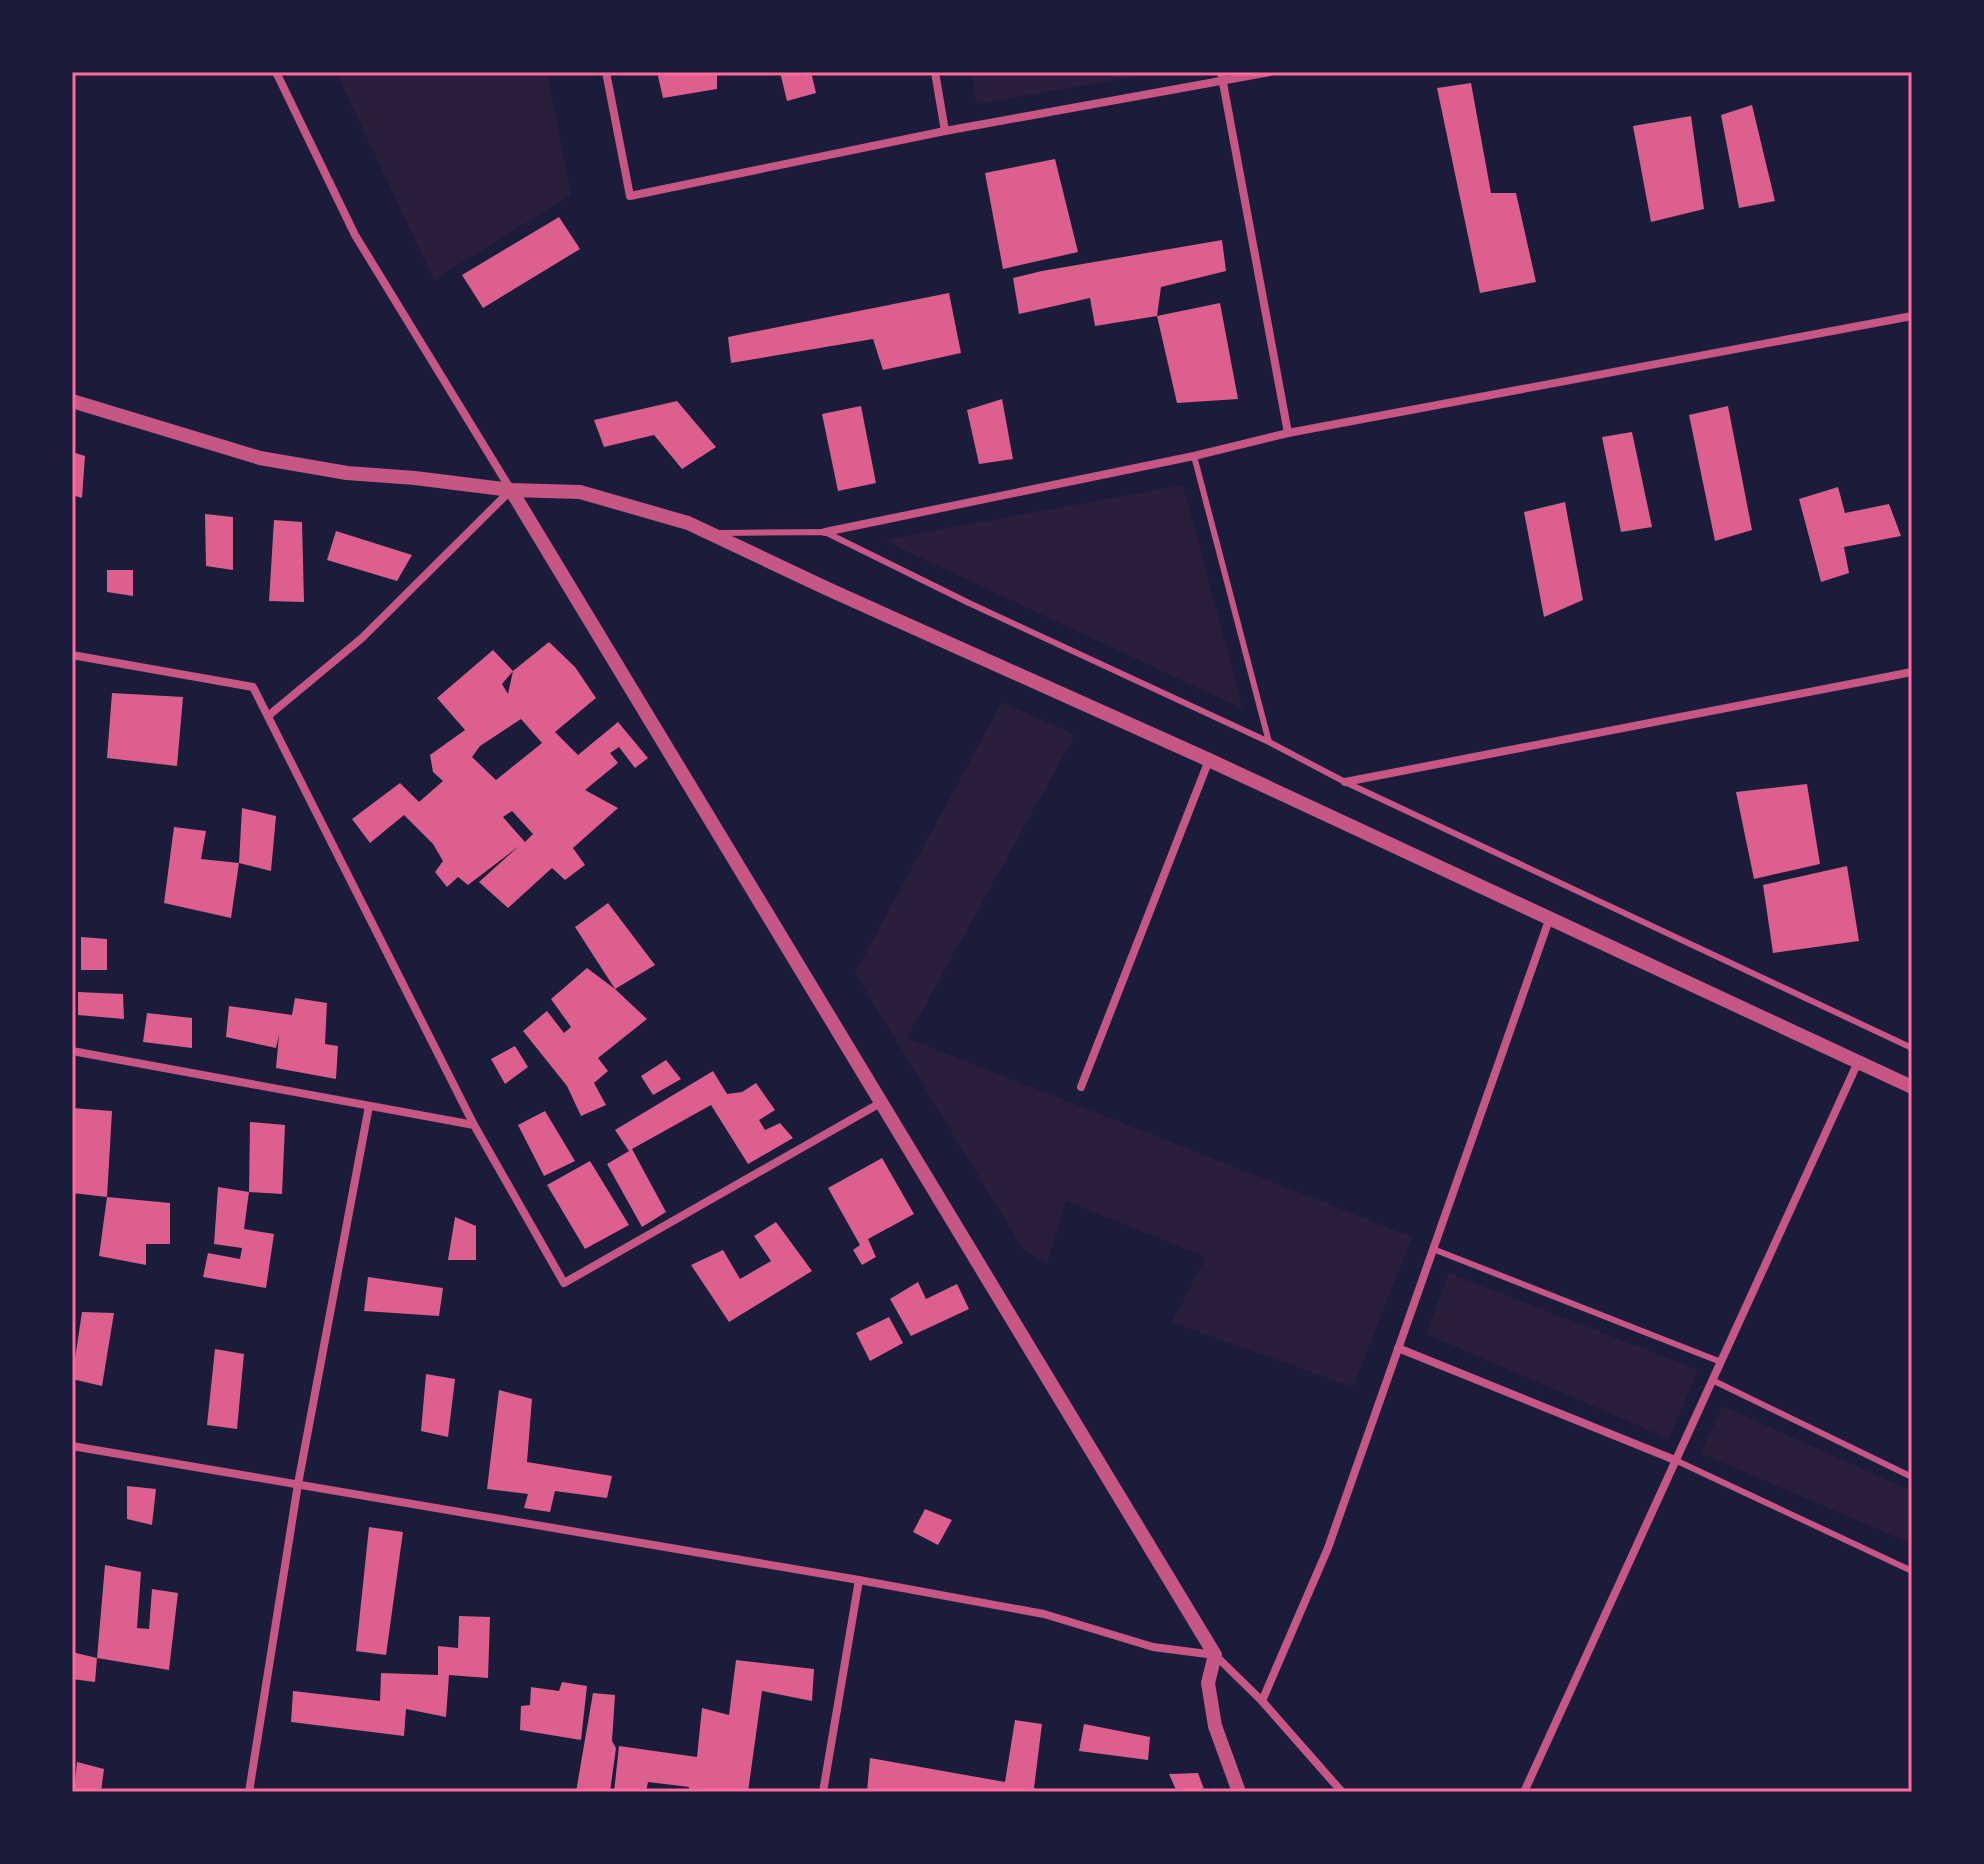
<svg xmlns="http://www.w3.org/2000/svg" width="1984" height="1864" font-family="'Alegreya Sans',sans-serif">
<rect width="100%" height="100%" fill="#1b1b3a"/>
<g fill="#2a1e3b">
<polygon points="336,72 547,72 571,195 434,280"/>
<polygon points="971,72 1163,72 977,104"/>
<polygon points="1183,485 1243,709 883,540"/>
<polygon points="1002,702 1075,735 907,1038 1412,1237 1353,1387 1172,1322 1206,1257 1066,1201 1047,1264 1023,1249 855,973"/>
<polygon points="1449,1273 1698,1370 1669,1439 1426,1334"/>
<polygon points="1723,1406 1912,1491 1912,1544 1700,1453"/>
</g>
<g fill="#dd5f8e" fill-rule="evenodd">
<polygon points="657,72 717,72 717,89 663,98"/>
<polygon points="780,72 811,72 816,93 787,101"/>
<polygon points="1471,83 1491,193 1516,193 1536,282 1480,293 1437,88"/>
<polygon points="1752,105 1775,201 1739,208 1721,115"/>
<polygon points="1691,116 1704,209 1651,222 1633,126"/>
<polygon points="1055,159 1078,252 1003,269 985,173"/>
<polygon points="559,217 580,249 483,308 462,275"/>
<polygon points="1222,240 1226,271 1161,287 1157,316 1095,326 1090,298 1019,314 1013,278 1042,271"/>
<polygon points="949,293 961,353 883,370 873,339 731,363 728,337"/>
<polygon points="1220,303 1238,399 1177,403 1157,316"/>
<polygon points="1002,399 1013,459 979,464 967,410"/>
<polygon points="677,401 716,447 682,469 654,435 604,447 594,420"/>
<polygon points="861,406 876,483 838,491 822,414"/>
<polygon points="1728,406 1752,530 1715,541 1689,415"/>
<polygon points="1632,432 1652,527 1621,532 1602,437"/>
<polygon points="72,452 85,456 82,498 72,495"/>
<polygon points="1838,487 1845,513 1889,504 1901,536 1844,547 1849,573 1821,582 1799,499"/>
<polygon points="1565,502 1583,600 1544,617 1524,512"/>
<polygon points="205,514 233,517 233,570 206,566"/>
<polygon points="274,520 302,522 304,602 269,601"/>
<polygon points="336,531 412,555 397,581 327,560"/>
<polygon points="107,570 133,570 133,596 107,592"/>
<path d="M549,642L575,667L596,698L555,732L578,755L618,722L648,758L635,768L619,747L610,753L618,763L585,790L618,808L573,848L585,865L565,880L552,868L508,908L479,882L519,846L468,885L458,877L447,887L435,872L443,861L433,844L404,815L370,843L352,819L400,783L419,802L443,781L433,772L430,755L465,730L437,698L493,650L513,671L502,684L508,694L513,671ZM521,719L542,743L496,780L472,757L480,746ZM512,811L533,834L525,842L503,817Z"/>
<polygon points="112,693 183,697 177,766 107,758"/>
<polygon points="1807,784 1820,864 1754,879 1736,792"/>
<polygon points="242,808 276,816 271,871 239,863"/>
<polygon points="174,827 206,831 201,859 239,863 231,918 164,903"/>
<polygon points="1847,866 1859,941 1773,953 1763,885"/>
<polygon points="608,903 655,965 615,989 575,927"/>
<polygon points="81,937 107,939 107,970 81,970"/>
<polygon points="587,968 615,989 647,1019 598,1058 608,1071 594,1083 606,1105 581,1116 567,1086 523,1031 547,1011 564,1033 571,1027 551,999"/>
<polygon points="78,992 123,994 124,1019 78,1015"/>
<polygon points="295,998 327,1003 325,1044 338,1046 336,1079 276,1068 279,1035 276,1048 226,1037 229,1006 292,1015"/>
<polygon points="147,1013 192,1018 192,1048 143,1042"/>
<polygon points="515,1046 528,1067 505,1084 491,1059"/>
<polygon points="666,1060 681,1079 653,1095 641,1076"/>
<polygon points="713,1071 727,1094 742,1092 756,1083 775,1110 759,1120 765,1130 780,1123 793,1138 748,1164 711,1105 632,1149 666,1212 642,1227 607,1164 629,1151 615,1130"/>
<polygon points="72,1108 112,1111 107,1197 170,1203 170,1244 146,1244 146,1265 99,1256 107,1197 72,1193"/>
<polygon points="545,1111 575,1161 544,1176 518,1125"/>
<polygon points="250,1122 285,1125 282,1194 249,1192 244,1229 274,1234 266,1288 203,1277 208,1253 240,1259 242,1248 214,1244 218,1187 249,1192"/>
<polygon points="882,1158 914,1214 868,1239 876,1257 862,1265 853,1250 860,1245 828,1188"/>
<polygon points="590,1161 629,1225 585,1249 547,1185"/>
<polygon points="455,1217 476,1226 476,1260 448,1260"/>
<polygon points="776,1222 812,1271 729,1322 691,1265 723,1250 740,1279 771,1261 754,1236"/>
<polygon points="368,1277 443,1288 439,1316 364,1311"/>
<polygon points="918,1282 926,1299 957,1284 969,1309 911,1336 890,1299"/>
<polygon points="82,1312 114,1313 102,1386 72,1379"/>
<polygon points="889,1317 903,1343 870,1361 856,1333"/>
<polygon points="215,1349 244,1354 237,1429 207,1425"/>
<polygon points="426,1374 455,1379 448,1437 421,1431"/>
<polygon points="499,1390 532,1399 527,1462 612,1476 607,1498 555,1491 550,1512 524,1508 528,1494 487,1489"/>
<polygon points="127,1486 156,1489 152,1525 127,1519"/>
<polygon points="925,1509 952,1520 938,1545 913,1532"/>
<polygon points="369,1527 403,1532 386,1655 356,1651"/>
<polygon points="105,1565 141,1572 137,1628 149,1629 152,1589 178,1593 169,1670 97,1658 95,1682 72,1679 72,1652 97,1658"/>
<polygon points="459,1616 490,1617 488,1678 449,1675 446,1717 406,1709 404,1736 291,1722 293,1691 380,1701 381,1673 438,1675 438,1646 458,1648"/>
<polygon points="736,1660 814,1669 812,1701 762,1691 748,1792 689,1792 689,1787 648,1782 646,1792 614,1792 619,1746 697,1757 702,1708 729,1715"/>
<polygon points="562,1682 587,1686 581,1740 520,1730 521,1706 530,1705 531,1687 559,1691"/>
<polygon points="593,1693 615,1695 612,1741 616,1748 610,1792 576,1792"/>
<polygon points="1015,1720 1042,1724 1034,1788 1045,1792 867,1792 870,1758 1005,1782"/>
<polygon points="1084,1724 1150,1737 1148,1760 1079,1751"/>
<polygon points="77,1762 104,1769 101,1792 74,1792"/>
<polygon points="1198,1773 1205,1792 1177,1792 1169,1774"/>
</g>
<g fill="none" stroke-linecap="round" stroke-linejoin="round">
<g stroke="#c65784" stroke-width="6">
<polyline points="1194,456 1269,742"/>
<polyline points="720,533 825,532 969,603 1269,742 1345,782 1912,1048"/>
<polyline points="1433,1249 1721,1362"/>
<polyline points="1712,1380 1912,1477"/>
<polyline points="1675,1460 1912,1571"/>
</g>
<g stroke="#c65784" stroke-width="8">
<polyline points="606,72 630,196 945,131 1270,72"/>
<polyline points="935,72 945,131"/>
<polyline points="1221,72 1288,433"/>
<polyline points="825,532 1194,456 1288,433 1912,316"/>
<polyline points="72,655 253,687 474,1125 564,1283 882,1102"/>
<polyline points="268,716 362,638 511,490 355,235 276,72"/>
<polyline points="1345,782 1912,672"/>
<polyline points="72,1051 474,1125"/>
<polyline points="1081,1087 1209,760"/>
<polyline points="1398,1348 1675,1460"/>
<polyline points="72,1446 859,1580 1044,1614 1153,1647 1215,1655 1262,1701 1342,1792"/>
<polyline points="1262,1701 1328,1548 1549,920"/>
<polyline points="249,1792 298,1484 369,1106"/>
<polyline points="823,1792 859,1580"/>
<polyline points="1524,1792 1858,1062"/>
</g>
<g stroke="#c65784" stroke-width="14">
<polyline points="72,401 260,458 347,473 415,478 511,490 580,492 688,523 830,590 1209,760 1912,1087"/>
<polyline points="511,490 1215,1655 1208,1683 1215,1726 1239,1792"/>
</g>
</g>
<rect width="1984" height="1864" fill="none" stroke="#1b1b3a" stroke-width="148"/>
<rect x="74" y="74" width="1836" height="1716" fill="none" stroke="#ff6b9d" stroke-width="3"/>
</svg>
